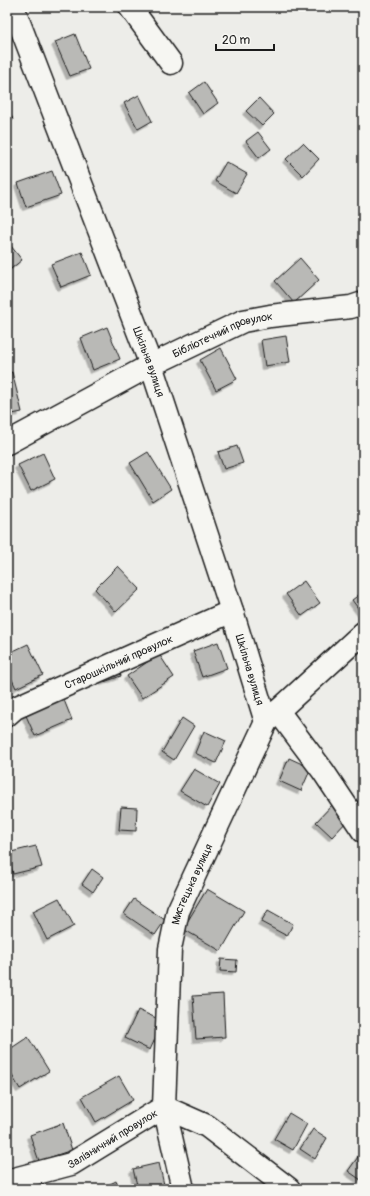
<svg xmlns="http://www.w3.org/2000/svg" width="370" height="1196" font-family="Pangolin,sans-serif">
<defs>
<filter id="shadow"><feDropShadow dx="-3.5" dy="3.5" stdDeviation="0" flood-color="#0004"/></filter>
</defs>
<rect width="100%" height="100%" fill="#edede9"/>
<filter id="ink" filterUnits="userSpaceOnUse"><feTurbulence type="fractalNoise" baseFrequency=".025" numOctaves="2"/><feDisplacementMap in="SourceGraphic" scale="8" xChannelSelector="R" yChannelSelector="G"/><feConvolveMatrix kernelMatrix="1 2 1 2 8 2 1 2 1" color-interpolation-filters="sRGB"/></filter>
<g filter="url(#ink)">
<g fill="#b9b9b6" stroke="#1c1c1c" filter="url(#shadow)">
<polygon points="75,34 89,69 70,76 55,42"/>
<polygon points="204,82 218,103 203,114 189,93"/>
<polygon points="139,95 152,121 138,129 124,103"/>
<polygon points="259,98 274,114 262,126 246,111"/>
<polygon points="7,105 13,120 7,122"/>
<polygon points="258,132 271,149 259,158 246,141"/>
<polygon points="303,143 319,159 303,176 286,159"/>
<polygon points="226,162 247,174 236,193 215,181"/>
<polygon points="52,171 61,195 26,207 18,183"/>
<polygon points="7,241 22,260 7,272"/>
<polygon points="82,252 91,275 61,287 51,264"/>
<polygon points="300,258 319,280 294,303 275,281"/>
<polygon points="107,327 120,359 93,370 81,338"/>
<polygon points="286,336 290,362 265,366 261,340"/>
<polygon points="221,348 237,379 216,390 200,360"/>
<polygon points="12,372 22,412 7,415 7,374"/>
<polygon points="237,446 243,463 224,469 218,452"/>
<polygon points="148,452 171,489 153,501 130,463"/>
<polygon points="43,453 55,479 31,491 18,465"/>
<polygon points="118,566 140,589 116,612 95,589"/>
<polygon points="304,581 320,603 302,616 286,594"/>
<polygon points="363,592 363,615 352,600"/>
<polygon points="218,642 227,668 202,677 193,651"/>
<polygon points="28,644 43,675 16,688 7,669 7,654"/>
<polygon points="159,654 174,677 142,698 127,676"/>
<polygon points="118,667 121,676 104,682 101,673"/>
<polygon points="62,695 72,720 35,736 24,711"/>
<polygon points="182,718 194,726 174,760 162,752"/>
<polygon points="204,731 226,741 216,763 195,753"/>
<polygon points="289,758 311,768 301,791 279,781"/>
<polygon points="194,769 220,784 207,807 180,791"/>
<polygon points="333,804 349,819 332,837 316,822"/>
<polygon points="121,807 137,808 136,831 119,830"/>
<polygon points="36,846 42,867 13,874 7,853"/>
<polygon points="92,869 103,877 93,892 82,884"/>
<polygon points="207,889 244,911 221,951 183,929"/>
<polygon points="59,898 74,926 47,940 33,911"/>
<polygon points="134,899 165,920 155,935 124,914"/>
<polygon points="268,910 293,924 287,936 261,922"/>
<polygon points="221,959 237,960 236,972 220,971"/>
<polygon points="223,994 225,1037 196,1039 193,996"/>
<polygon points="138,1010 163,1021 150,1050 125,1038"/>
<polygon points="28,1037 49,1071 20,1089 7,1067 7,1051"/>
<polygon points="119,1076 133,1100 96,1122 82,1097"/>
<polygon points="289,1113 307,1124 293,1150 274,1139"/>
<polygon points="63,1123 72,1150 39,1161 30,1135"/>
<polygon points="313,1129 327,1138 315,1159 300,1149"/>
<polygon points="363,1150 363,1176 361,1180 348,1171"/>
<polygon points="159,1163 165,1189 138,1189 133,1169"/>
<polygon points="116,1181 119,1189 103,1189 102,1188"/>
</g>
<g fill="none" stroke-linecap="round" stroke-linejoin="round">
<g stroke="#1c1c1c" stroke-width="25">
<g id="minor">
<path id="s1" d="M13,7L151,365L232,611L266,722"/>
<polyline points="130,7 171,63"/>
<path id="s2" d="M7,443L151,365L243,321L270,316L351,307L363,303"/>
<polyline points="278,711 323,771 363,831"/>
<path id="s3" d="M7,715L15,708L232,611"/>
<path id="s4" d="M7,1182L18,1178L71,1164L164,1107L207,1126L289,1189"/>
<path id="s5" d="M183,1189L164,1107L170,949L178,911L266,722L363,633"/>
</g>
</g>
<use href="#minor" stroke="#f6f6f2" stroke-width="22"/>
</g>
</g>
<g text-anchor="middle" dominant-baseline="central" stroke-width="3" stroke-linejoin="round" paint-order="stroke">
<g font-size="11" fill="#1c1c1c" stroke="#f6f6f2">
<text stroke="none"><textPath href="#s2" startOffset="242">Бібліотечний провулок</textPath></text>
<text stroke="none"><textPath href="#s1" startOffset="380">Шкільна вулиця</textPath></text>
<text stroke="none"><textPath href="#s3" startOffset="124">Старошкільний провулок</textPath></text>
<text stroke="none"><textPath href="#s1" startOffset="704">Шкільна вулиця</textPath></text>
<text stroke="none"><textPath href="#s5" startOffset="311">Мистецька вулиця</textPath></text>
<text stroke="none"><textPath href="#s4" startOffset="115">Залізничний провулок</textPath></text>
</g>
</g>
<rect width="370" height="1196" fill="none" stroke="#f6f6f2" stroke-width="24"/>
<rect x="12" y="12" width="346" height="1172" fill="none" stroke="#1c1c1c" stroke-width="1.5" filter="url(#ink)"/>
<path d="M216 44v6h58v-6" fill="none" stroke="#1c1c1c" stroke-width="2"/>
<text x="222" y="44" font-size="12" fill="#1c1c1c" stroke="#f6f6f2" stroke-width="3" paint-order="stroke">20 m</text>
</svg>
